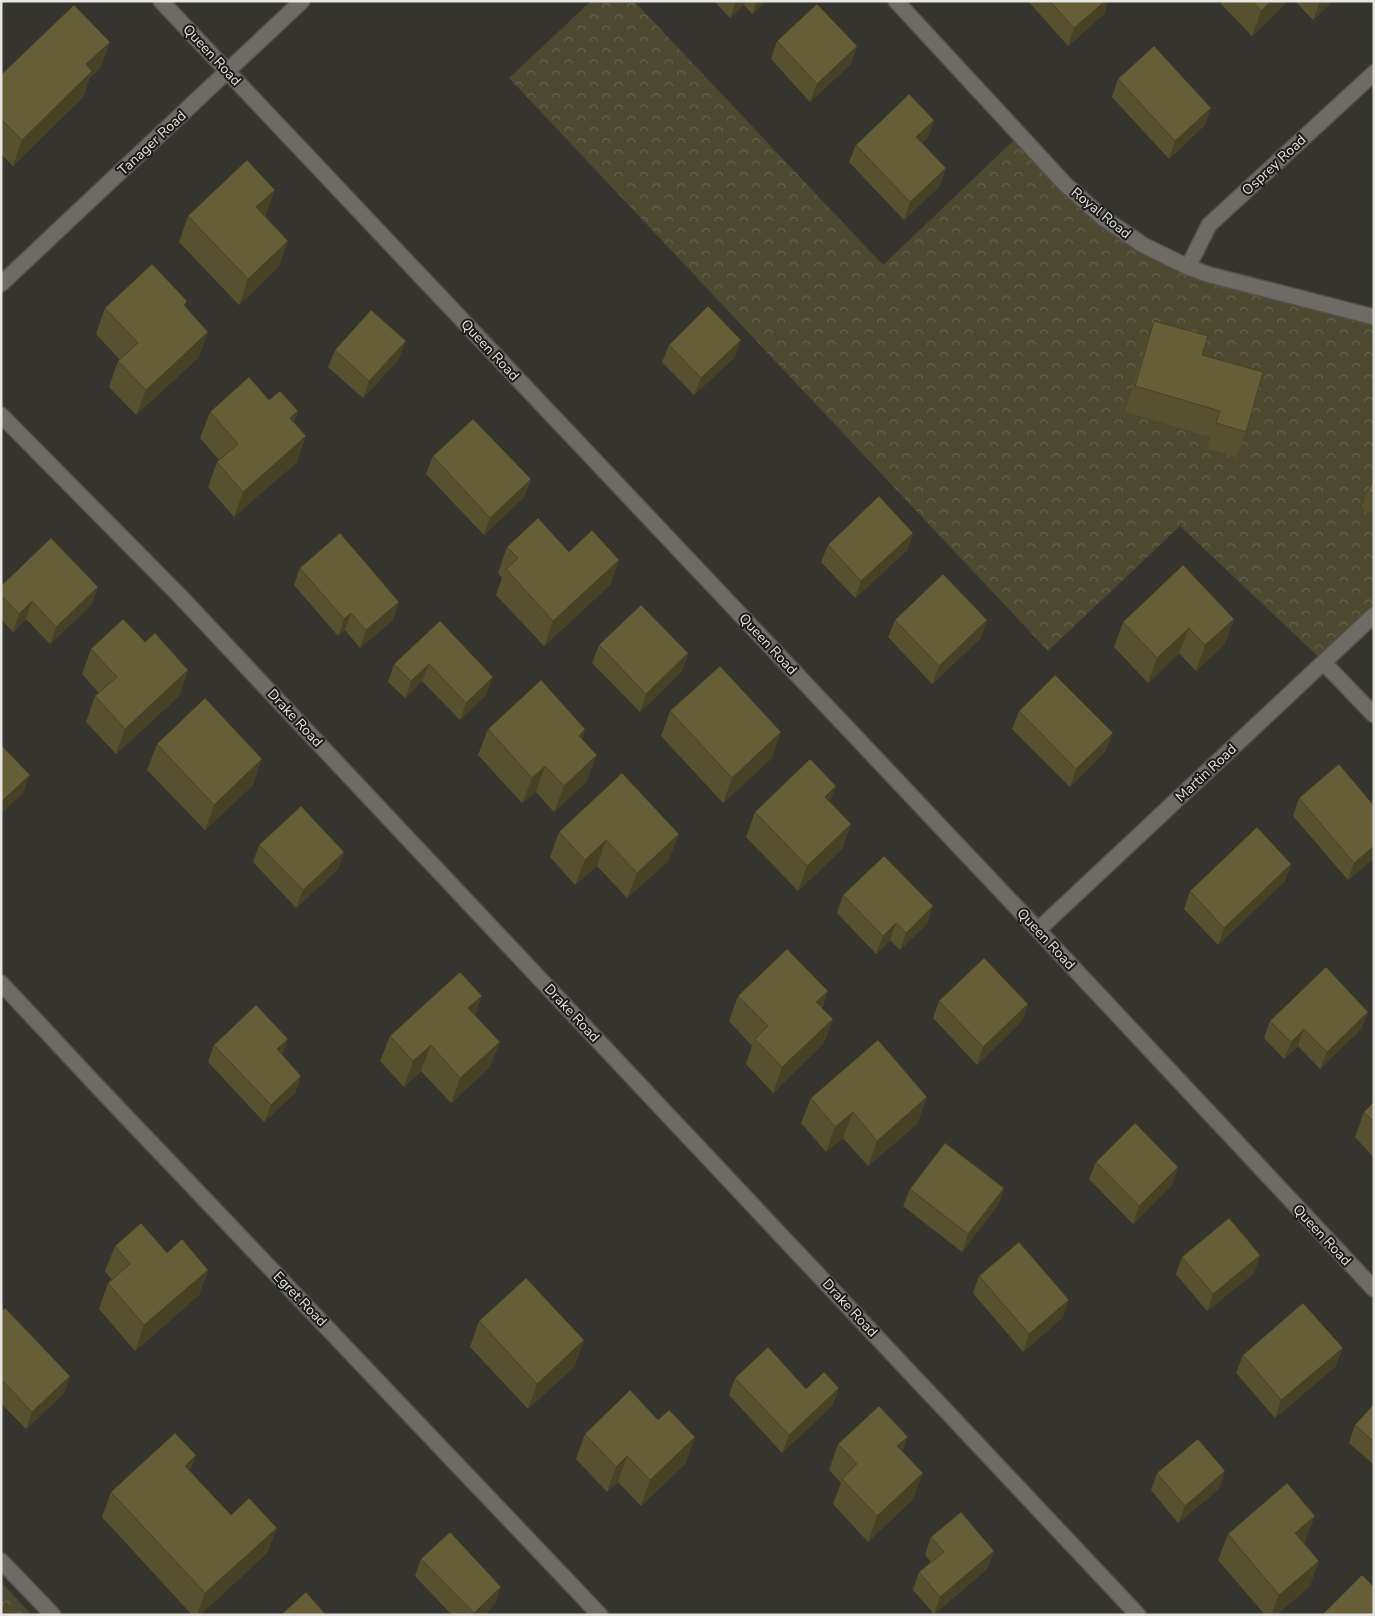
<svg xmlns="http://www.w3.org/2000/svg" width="1375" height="1616" font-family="'Nunito Sans',sans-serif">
<defs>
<pattern id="park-crowns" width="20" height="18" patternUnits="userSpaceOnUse" patternTransform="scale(1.25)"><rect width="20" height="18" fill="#4d4830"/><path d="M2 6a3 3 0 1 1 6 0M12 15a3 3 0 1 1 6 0" fill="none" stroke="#67624e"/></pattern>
</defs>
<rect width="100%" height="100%" fill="#35342e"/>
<g fill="url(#park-crowns)">
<polygon points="591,1 634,1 883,265 1015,139 1111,230 1183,259 1374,310 1374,620 1328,666 1180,526 1048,651 509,78"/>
<polygon points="1,1582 32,1615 1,1615"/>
</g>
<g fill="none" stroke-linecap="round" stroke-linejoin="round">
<g stroke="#51504b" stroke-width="18">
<g id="minor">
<polyline points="161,1 1038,930 1374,1289"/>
<polyline points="896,1 1066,185 1102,217 1143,245 1188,267 1210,275 1374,317"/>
<polyline points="1188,267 1209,225 1374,73"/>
<polyline points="1,284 302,1"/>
<polyline points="1,415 178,594 1138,1615"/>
<polyline points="1324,663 1374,715"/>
<polyline points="1038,930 1374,615"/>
<polyline points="1,983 98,1087 600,1615"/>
<polyline points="1,1561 53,1615"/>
</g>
</g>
<use href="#minor" stroke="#6d6b64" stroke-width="15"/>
</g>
<g fill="#58512f">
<polygon points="714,1 766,1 752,14 744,5 730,18"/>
<polygon points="1028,1 1108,1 1104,14 1068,46"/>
<polygon points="1222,1 1288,1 1252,36 1221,4"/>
<polygon points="1295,1 1333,1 1313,20"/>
<polygon points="777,41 857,46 851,64 810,102 771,59"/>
<polygon points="110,42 100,68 90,77 83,97 13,166 1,154 1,75"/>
<polygon points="1118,79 1205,125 1169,159 1112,97"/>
<polygon points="934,120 928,137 922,143 940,186 904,220 849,162 856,145"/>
<polygon points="266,215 265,216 288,241 279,266 239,305 179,242 188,216"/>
<polygon points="185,307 199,357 136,415 109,387 118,361 120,360 96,334 105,308"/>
<polygon points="1154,321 1202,355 1246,432 1236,457 1207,449 1210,437 1125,412 1145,346"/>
<polygon points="669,345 735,357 694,395 662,362"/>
<polygon points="335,350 399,359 363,398 328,367"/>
<polygon points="269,400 298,411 294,422 297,462 234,517 208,487 217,462 219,460 200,438 210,412"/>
<polygon points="433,456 531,479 524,497 484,535 426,474"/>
<polygon points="1374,479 1374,514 1361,508 1368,491"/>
<polygon points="913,533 907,550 855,598 821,562 828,545"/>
<polygon points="507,547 569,552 619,560 610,585 544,646 496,595 502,578 498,573"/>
<polygon points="300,568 393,620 360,648 345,630 338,636 294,585"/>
<polygon points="1,586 92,604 50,644 26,619 13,632 1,619"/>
<polygon points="1234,619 1224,645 1196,671 1179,653 1148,683 1114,647 1123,622"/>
<polygon points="895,620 981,638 932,684 888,637"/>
<polygon points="440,621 486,695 460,720 422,681 405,698 388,682 394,664"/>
<polygon points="145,642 188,670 179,696 116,754 86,722 95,696 99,693 82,674 91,649"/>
<polygon points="599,645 688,653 682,671 640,712 592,663"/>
<polygon points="670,711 772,758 723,803 661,736"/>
<polygon points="1019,711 1106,750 1070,787 1012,729"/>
<polygon points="488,729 585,729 582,739 587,781 554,812 536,792 522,803 478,755"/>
<polygon points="157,744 253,785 205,830 147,770"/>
<polygon points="622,773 669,860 627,898 597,866 575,885 550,857 559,832"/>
<polygon points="1299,798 1374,806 1374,858 1348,880 1293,816"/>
<polygon points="830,802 851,824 842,849 798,891 746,837 755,812"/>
<polygon points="259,845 344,852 338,869 296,908 253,862"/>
<polygon points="1291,864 1285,881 1218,945 1184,909 1190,891"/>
<polygon points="843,895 927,924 900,950 890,940 876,954 837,913"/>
<polygon points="828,991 822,1008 833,1019 823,1044 773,1093 746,1064 752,1046 729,1021 738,996"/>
<polygon points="939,1001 1028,1004 1022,1021 977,1065 933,1018"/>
<polygon points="1368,1012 1361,1029 1320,1069 1298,1046 1284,1059 1264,1038 1270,1021"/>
<polygon points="475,1015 490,1067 451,1103 421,1071 404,1087 380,1061 390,1036"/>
<polygon points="214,1045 301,1076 295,1093 264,1122 208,1062"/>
<polygon points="811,1098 918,1123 868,1166 843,1138 826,1152 801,1123"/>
<polygon points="1374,1102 1374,1158 1355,1137 1364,1112"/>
<polygon points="1096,1162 1178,1167 1172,1185 1133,1224 1089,1179"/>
<polygon points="1004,1188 998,1205 962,1252 903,1206 910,1189"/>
<polygon points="115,1246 167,1253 208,1270 199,1295 135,1351 99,1309 108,1283 112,1280 105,1271"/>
<polygon points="1260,1255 1254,1273 1207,1311 1176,1274 1182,1257"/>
<polygon points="979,1276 1063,1317 1023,1352 973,1293"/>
<polygon points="1,1311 70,1376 64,1393 26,1429 1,1403"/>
<polygon points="479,1321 575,1366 528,1409 470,1347"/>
<polygon points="1243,1355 1336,1366 1275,1418 1236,1373"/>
<polygon points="735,1378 806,1389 833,1405 782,1453 729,1395"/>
<polygon points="1374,1404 1374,1465 1349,1443 1355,1425"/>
<polygon points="585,1434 686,1463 641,1506 618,1482 607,1492 576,1459"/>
<polygon points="838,1444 902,1452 913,1499 868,1542 833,1504 841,1483 829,1470"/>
<polygon points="190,1471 231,1515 277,1528 267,1553 200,1615 192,1615 102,1517 111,1492"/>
<polygon points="1157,1473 1219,1489 1178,1523 1151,1490"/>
<polygon points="1228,1534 1305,1541 1304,1543 1310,1586 1276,1615 1265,1615 1218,1560"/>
<polygon points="931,1537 994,1551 987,1569 934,1614 913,1590 919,1572 931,1562 925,1555"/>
<polygon points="421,1559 495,1604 484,1615 452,1615 415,1576"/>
</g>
<g fill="#474226">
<polygon points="736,1 745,1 744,5 730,18"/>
<polygon points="757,1 766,1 752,14"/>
<polygon points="1105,1 1108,1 1104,14 1068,46 1074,28"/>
<polygon points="1271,1 1288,1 1252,36 1261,11"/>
<polygon points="1320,1 1333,1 1313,20"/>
<polygon points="110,42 100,68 90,77 83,97 13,166 22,140 86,64"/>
<polygon points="857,46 851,64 810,102 817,84"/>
<polygon points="1211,108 1205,125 1169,159 1175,141"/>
<polygon points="934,120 928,137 910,154 916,137"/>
<polygon points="946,168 940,186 904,220 910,202"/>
<polygon points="275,190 266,215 247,233 256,207"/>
<polygon points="288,241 279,266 239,305 248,279"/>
<polygon points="208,332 199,357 136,415 146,390"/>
<polygon points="741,340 735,357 694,395 701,378"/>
<polygon points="406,341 399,359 363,398 369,381"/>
<polygon points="298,411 288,437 290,418"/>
<polygon points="306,436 297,462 234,517 243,492"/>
<polygon points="531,479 524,497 484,535 490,518"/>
<polygon points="913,533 907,550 855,598 861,581"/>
<polygon points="619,560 610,585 544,646 553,621"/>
<polygon points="98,587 92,604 50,644 56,627"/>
<polygon points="32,601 26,619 13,632 19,614"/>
<polygon points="399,602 393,620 360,648 366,630"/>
<polygon points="351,613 345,630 338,636 344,619"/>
<polygon points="1234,619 1224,645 1196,671 1205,645"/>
<polygon points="987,620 981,638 932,684 939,666"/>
<polygon points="1189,628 1179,653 1148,683 1157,658"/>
<polygon points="688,653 682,671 640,712 646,694"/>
<polygon points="429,664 422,681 405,698 411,681"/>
<polygon points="188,670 179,696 116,754 125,729"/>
<polygon points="493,677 486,695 460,720 466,703"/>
<polygon points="585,729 576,755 579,736"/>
<polygon points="781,732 772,758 723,803 732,778"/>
<polygon points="1113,733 1106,750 1070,787 1076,769"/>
<polygon points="597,755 587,781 554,812 564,786"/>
<polygon points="262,759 253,785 205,830 214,805"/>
<polygon points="545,766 536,792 522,803 532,778"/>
<polygon points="30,775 24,792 1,814 1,802"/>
<polygon points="836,786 827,811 825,797"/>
<polygon points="851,824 842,849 798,891 807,866"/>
<polygon points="679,834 669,860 627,898 637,873"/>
<polygon points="606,840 597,866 575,885 585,860"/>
<polygon points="1374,846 1374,858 1348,880 1354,863"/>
<polygon points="344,852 338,869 296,908 303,890"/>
<polygon points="1291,864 1285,881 1218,945 1224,928"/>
<polygon points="933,906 927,924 900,950 906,933"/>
<polygon points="896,923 890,940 876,954 883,936"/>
<polygon points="828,991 818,1016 816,1002"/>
<polygon points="482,996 473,1021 468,1008"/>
<polygon points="1028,1004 1022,1021 977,1065 983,1047"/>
<polygon points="1368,1012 1361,1029 1320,1069 1327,1052"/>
<polygon points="833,1019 823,1044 773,1093 782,1067"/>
<polygon points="1304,1029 1298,1046 1284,1059 1291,1042"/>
<polygon points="288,1039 282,1056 277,1049"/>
<polygon points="500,1042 490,1067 451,1103 460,1078"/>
<polygon points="431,1045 421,1071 404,1087 413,1061"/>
<polygon points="301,1076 295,1093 264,1122 271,1105"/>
<polygon points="927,1097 918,1123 868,1166 877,1141"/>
<polygon points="853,1112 843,1138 826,1152 835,1127"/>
<polygon points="1178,1167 1172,1185 1133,1224 1139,1206"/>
<polygon points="1004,1188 998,1205 962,1252 968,1234"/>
<polygon points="1260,1255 1254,1273 1207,1311 1213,1294"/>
<polygon points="208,1270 199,1295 135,1351 144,1325"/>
<polygon points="1069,1300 1063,1317 1023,1352 1029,1334"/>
<polygon points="584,1340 575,1366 528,1409 537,1384"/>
<polygon points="1343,1348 1336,1366 1275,1418 1281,1400"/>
<polygon points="70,1376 64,1393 26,1429 32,1412"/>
<polygon points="839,1388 833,1405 782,1453 789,1435"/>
<polygon points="695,1437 686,1463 641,1506 650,1480"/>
<polygon points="908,1437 898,1462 897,1446"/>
<polygon points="196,1455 186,1481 185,1466"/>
<polygon points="627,1456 618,1482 607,1492 616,1467"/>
<polygon points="1225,1471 1219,1489 1178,1523 1185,1506"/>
<polygon points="923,1473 913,1499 868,1542 877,1516"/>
<polygon points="1315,1516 1305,1541 1286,1558 1295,1533"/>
<polygon points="277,1528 267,1553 200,1615 197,1615 205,1593"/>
<polygon points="994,1551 987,1569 934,1614 940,1597"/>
<polygon points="1319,1561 1310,1586 1276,1615 1271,1615 1279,1595"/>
<polygon points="501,1587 495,1604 484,1615 473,1615 474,1613"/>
</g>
<g fill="#665e37" stroke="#474226">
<polygon points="1050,1 1105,1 1074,28"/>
<polygon points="1252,1 1271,1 1261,11"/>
<polygon points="817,4 857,46 817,84 777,41"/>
<polygon points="74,5 110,42 86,64 92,71 22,140 1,119 1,75"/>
<polygon points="1154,46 1211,108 1175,141 1118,79"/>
<polygon points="909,94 934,120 916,137 946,168 910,202 856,145"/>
<polygon points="247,160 275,190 256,207 288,241 248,279 188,216"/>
<polygon points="152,264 187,301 184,305 208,332 146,390 118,361 138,343 105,308"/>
<polygon points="708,306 741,340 701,378 669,345"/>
<polygon points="371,310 406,341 369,381 335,350"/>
<polygon points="1154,321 1208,336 1202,355 1263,372 1246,432 1216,423 1220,411 1135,386"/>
<polygon points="249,377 269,400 280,391 298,411 290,418 306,436 243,492 217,462 238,444 210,412"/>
<polygon points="473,419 531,479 490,518 433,456"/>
<polygon points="1374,479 1374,494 1368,491"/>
<polygon points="879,496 913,533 861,581 828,545"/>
<polygon points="538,518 569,552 592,530 619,560 553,621 506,569 518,558 507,547"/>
<polygon points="340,533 399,602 366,630 351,613 344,619 300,568"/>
<polygon points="51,538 98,587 56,627 32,601 19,614 1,595 1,586"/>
<polygon points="1183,565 1234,619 1205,645 1189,628 1157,658 1123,622"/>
<polygon points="943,574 987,620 939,666 895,620"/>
<polygon points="641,605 688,653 646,694 599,645"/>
<polygon points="123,619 145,642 155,633 188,670 125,729 95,696 117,677 91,649"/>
<polygon points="440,621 493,677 466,703 429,664 411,681 394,664"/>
<polygon points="720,666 781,732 732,778 670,711"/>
<polygon points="1055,675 1113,733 1076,769 1019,711"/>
<polygon points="541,680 585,729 579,736 597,755 564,786 545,766 532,778 488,729"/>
<polygon points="205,698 262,759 214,805 157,744"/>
<polygon points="1,745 30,775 1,802"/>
<polygon points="810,759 836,786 825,797 851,824 807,866 755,812"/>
<polygon points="1339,764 1374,806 1374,846 1354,863 1299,798"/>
<polygon points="622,773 679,834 637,873 606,840 585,860 559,832"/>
<polygon points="301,806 344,852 303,890 259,845"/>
<polygon points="1257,827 1291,864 1224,928 1190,891"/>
<polygon points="884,856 933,906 906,933 896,923 883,936 843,895"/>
<polygon points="787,949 828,991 816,1002 833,1019 782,1067 755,1039 768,1026 738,996"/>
<polygon points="984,958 1028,1004 983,1047 939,1001"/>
<polygon points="1326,967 1368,1012 1327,1052 1304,1029 1291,1042 1270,1021"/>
<polygon points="460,972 482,996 468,1008 500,1042 460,1078 431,1045 413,1061 390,1036"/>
<polygon points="256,1005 288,1039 277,1049 301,1076 271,1105 214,1045"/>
<polygon points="878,1040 927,1097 877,1141 853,1112 835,1127 811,1098"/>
<polygon points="1374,1102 1374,1122 1364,1112"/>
<polygon points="1135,1123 1178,1167 1139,1206 1096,1162"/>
<polygon points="945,1143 1004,1188 968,1234 910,1189"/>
<polygon points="1229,1218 1260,1255 1213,1294 1182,1257"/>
<polygon points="141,1223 167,1253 182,1239 208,1270 144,1325 108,1283 130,1264 115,1246"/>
<polygon points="1019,1242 1069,1300 1029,1334 979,1276"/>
<polygon points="526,1278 584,1340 537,1384 479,1321"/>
<polygon points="1303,1303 1343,1348 1281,1400 1243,1355"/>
<polygon points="5,1308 70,1376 32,1412 1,1379 1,1311"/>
<polygon points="768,1347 806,1389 824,1372 839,1388 789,1435 735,1378"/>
<polygon points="630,1390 658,1420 669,1410 695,1437 650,1480 627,1456 616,1467 585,1434"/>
<polygon points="1374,1404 1374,1442 1355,1425"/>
<polygon points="879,1406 908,1437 897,1446 923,1473 877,1516 842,1479 857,1464 838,1444"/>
<polygon points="175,1433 196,1455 185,1466 231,1515 249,1498 277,1528 205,1593 111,1492"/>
<polygon points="1198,1439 1225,1471 1185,1506 1157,1473"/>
<polygon points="1287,1483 1315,1516 1295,1533 1319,1561 1279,1595 1228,1534"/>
<polygon points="961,1512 994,1551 940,1597 919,1572 944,1552 931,1537"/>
<polygon points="450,1532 501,1587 474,1613 421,1559"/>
<polygon points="1362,1575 1374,1587 1374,1615 1322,1615"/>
<polygon points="306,1592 326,1615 281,1615"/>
</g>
<g text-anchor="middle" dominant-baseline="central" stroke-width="4" stroke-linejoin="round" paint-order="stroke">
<g font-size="14" fill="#e6e6e2" stroke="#1c1b19">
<text transform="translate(212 55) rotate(47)">Queen Road</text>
<text transform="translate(152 143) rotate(-43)">Tanager Road</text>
<text transform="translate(1274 165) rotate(-43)">Osprey Road</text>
<text transform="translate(1101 213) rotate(39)">Royal Road</text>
<text transform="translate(490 350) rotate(47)">Queen Road</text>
<text transform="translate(768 644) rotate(47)">Queen Road</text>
<text transform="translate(295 718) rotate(47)">Drake Road</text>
<text transform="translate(1206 773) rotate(-43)">Martin Road</text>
<text transform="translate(1046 939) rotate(47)">Queen Road</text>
<text transform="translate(572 1013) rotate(47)">Drake Road</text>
<text transform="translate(1322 1235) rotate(47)">Queen Road</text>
<text transform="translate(300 1299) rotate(46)">Egret Road</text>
<text transform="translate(850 1308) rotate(47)">Drake Road</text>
</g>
</g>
<rect width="1375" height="1616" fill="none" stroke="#e6e6e2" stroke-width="5"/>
</svg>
